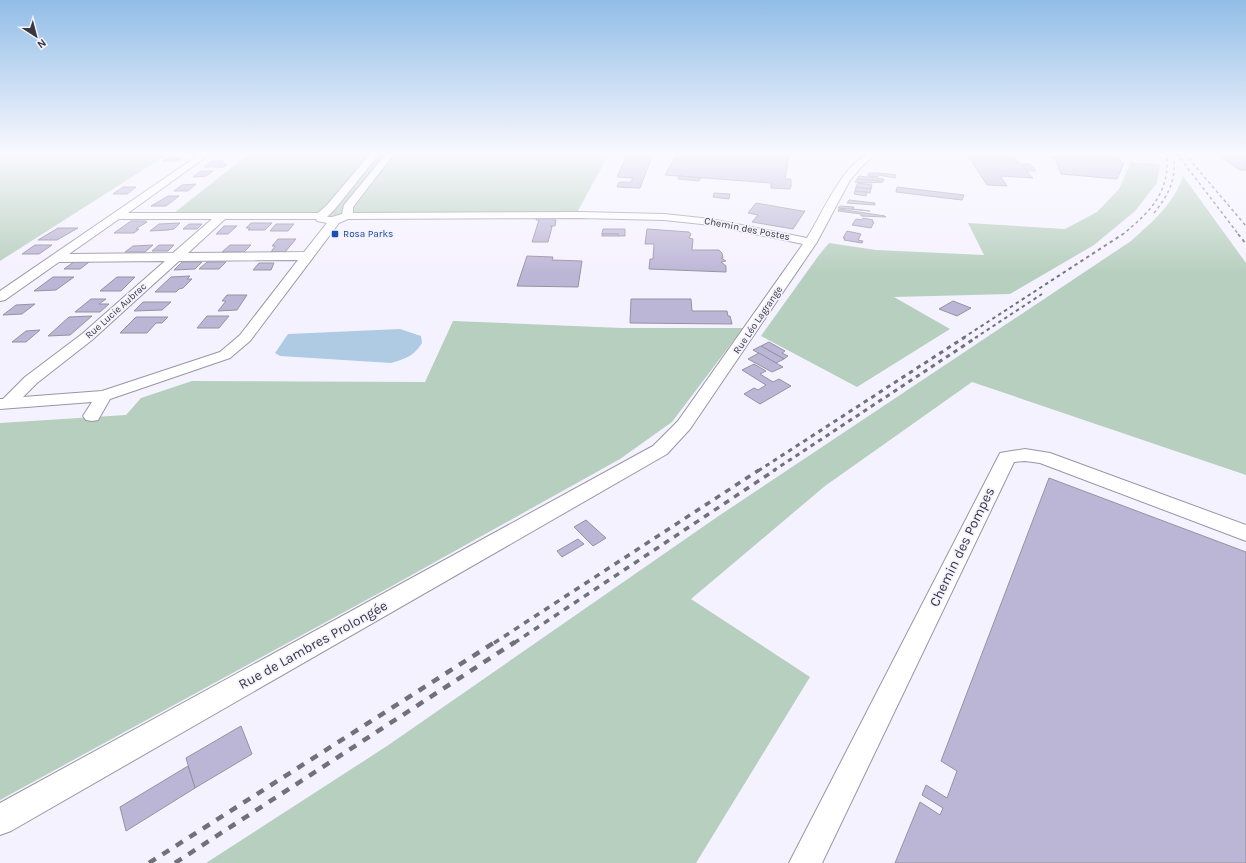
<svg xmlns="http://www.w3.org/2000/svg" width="1246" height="863" font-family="Karla,sans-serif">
<rect width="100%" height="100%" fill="#f5f2ff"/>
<g fill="#b7cfbe">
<polygon points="0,154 168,154 0,261"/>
<polygon points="249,154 609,154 574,218 165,220"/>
<polygon points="1131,162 1160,164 1157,183 1135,211 1094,245 1010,294 894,297 950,329 857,387 761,336 819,255 829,243 876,250 984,255 968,223 1065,229 1097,212 1119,189"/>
<path d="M1183,176L1246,263V475L972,382L825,486L691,599L810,677L696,863H206L387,746L720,515L1131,241C1152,222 1174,204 1183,176Z"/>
<polygon points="453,321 622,328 743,328 672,422 620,459 392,586 0,800 0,423 126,415 141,398 192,381 425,382"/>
</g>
<path fill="#afcae3" d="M400,329L421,336L422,343C414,356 405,359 391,363L280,356L275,353L288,334Z"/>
<g fill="#bcb6d6" stroke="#9592a0">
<polygon points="677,154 789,154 785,179 791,179 791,187 790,189 771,188 771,183 665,175"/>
<polygon points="964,154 1013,156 1033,178 1000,176 1007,186 987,185 969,157"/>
<polygon points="1054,154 1116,154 1122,163 1124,163 1117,179 1061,174 1055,158 1051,157 1055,157"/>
<polygon points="1217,154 1246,154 1246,170 1240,170"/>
<polygon points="627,155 652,156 640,188 617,187 619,182 631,182 633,178 617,177"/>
<polygon points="169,158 181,158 177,161 163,161"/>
<polygon points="212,161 224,161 219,164 227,164 224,167 204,167"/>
<polygon points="1022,164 1030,164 1036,171 1028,171"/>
<polygon points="201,171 213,171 206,176 193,177"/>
<polygon points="869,173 879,173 896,175 895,178 879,175 878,177 868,176"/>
<polygon points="679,176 701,178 699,181 678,179"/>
<polygon points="859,176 884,179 884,181 857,179"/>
<polygon points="857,179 870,180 883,182 869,183 855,182"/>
<polygon points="858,183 872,185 871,189 856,187"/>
<polygon points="196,184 188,191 174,191 182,185"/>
<polygon points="123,187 136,187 127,194 113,194"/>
<polygon points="856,187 871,189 870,193 855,191"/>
<polygon points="897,187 964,195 962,200 896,192"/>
<polygon points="855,191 867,192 866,196 854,194"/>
<polygon points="714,193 730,194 729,199 713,197"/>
<polygon points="168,196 179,196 166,206 151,206"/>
<polygon points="849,200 875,203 875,205 847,203"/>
<polygon points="756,203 802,211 805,211 793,229 752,222 758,215 748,213"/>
<polygon points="840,206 854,207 853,209 870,211 838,208"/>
<polygon points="839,209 885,216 886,217 861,216 861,214 838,211"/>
<polygon points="537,217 554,218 554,220 556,220 555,226 550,226 552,227 548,242 532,242 539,220 536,220"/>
<polygon points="863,218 873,220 872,222 874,222 871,228 852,225 856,219 862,220"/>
<polygon points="131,221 146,221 147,222 137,228 136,229 139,229 134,233 114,233"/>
<polygon points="180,223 174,229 168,230 150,231 159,224"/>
<polygon points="251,223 272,223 265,230 248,230 250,228 246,228"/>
<polygon points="189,224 202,224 197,229 183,229"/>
<polygon points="276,224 294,224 288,231 270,231"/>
<polygon points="224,226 237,226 228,234 216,234"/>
<polygon points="58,228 78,228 57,240 38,240"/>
<polygon points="603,229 625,229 625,236 618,236 618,234 602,234"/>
<polygon points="647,229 689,232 691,234 689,238 693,239 692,250 719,250 722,253 723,258 721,258 726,261 721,262 726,266 726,272 649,269 650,259 653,259 654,244 645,244"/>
<polygon points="847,231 861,234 858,240 863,241 862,243 844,240 845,238 843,238"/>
<rect x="602" y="234" width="16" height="2"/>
<polygon points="278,239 296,239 285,252 271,252 275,246 272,246"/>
<polygon points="35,245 52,245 39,254 22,254"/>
<polygon points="153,245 145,252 125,252 133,246"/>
<polygon points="159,245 174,245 168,251 152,251"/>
<polygon points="230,245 251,245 244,252 222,252"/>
<polygon points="527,256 553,257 552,260 582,261 578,287 517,286"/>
<polygon points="78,259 93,259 80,269 64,269"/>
<polygon points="182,262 202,262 195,269 174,270"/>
<polygon points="207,262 226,262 219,269 199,269"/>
<polygon points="259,263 274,263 271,270 253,270"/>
<polygon points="190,276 187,279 192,279 183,288 179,289 176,292 155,292 171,277"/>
<polygon points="53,277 74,277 56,290 34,291"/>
<polygon points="117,277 135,277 121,291 100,291"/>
<polygon points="227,295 247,295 237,310 218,311 226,301 222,301"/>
<polygon points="91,299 106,299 99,304 109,304 100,312 75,312"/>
<polygon points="631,299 691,299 692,311 727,311 728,316 730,316 732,324 630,323"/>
<polygon points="953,301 971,308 957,316 939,309"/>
<polygon points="143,302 171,302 162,310 134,311"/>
<polygon points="35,304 22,314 3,315 16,305"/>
<polygon points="92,316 70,335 48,336 69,317"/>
<polygon points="207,316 229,316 219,328 197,328"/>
<polygon points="136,317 168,317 162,323 156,323 147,333 120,333"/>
<polygon points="40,330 26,342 12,342 26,331"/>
<polygon points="769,342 785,351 782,353 788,356 784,359 761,346"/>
<polygon points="761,346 784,359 776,363 753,350"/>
<polygon points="759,353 776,363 783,367 772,372 748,359"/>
<polygon points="754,364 766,371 760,374 773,382 779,379 791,386 760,404 744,394 754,388 758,390 766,385 742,370"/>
<polygon points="1049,478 1246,552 1246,863 895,863 920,802 940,815 943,808 922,795 926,785 947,798 957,771 941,761"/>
<polygon points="586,520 606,538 593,546 574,527"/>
<polygon points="578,539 584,544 562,557 557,551"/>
<polygon points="241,726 252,754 195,788 186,758"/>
<polygon points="188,766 195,788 126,831 120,807"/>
</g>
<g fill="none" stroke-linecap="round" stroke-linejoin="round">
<g stroke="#9896a4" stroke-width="2">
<g id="minor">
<path d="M200,154H210L128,213H318L327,205L370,154H379L335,209L327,217H332L342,214L344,205L386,154H394L353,207V213L580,212L664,214L711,219L807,238C821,217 848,150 877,154L863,165L850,180L817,242L690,429L667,454L11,831L0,835V803L653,446L678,421L803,244L711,225L664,220L580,218L348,219L339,223L250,341L230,358L110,399L98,420L92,421L86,420L83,416L92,402L0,409V399H3L25,377L82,334L165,261L59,262L5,300L0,301V291ZM119,219H212L173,253L69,254ZM225,219H316L317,221L327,223L304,252L188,253ZM298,260L240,335L220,352L102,391L23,397L37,383L92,340L179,261Z"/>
<polygon points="1025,449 1050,453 1246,525 1246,541 1040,463 1025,461 1014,462 822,863 789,863 998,457 1000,453"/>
</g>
</g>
<use href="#minor" fill="#fff" fill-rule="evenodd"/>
<g stroke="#727078" stroke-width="1.5" stroke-dasharray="3 3" stroke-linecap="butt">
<polyline points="1177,154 1239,235"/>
<polyline points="1185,154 1246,226"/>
<path d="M1154,213C1167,197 1176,181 1174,159"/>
<path d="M1122,235C1150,212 1170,193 1167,154"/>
</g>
<g stroke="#727078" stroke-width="2" stroke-dasharray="3.5 3.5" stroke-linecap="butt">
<polyline points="1238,234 1246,244"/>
<polyline points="963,338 1123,234"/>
<polyline points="975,338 1042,294"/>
</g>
<g stroke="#727078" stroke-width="3" stroke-dasharray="4.5 4.5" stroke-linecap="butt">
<polyline points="758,471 965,337"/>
<polyline points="773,471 977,337"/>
</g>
<g stroke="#727078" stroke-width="3.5" stroke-dasharray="6 6" stroke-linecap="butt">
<polyline points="494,643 759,470"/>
<polyline points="514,643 775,470"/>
</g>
<g stroke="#727078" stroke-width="4.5" stroke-dasharray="8 8" stroke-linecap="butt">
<polyline points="149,863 495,642"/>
<polyline points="175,863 515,642"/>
</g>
</g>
<linearGradient id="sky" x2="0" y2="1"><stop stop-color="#91bde6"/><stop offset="0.56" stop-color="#faf9ff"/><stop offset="1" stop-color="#faf9ff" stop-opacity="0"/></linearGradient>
<rect width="1246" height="274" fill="url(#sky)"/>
<rect fill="#1a4fb4" stroke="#f5f2ff" stroke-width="1.5" x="331" y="230" width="8" height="8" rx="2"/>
<g text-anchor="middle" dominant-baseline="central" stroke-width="3.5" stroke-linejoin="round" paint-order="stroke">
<g font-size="10" fill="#39383e" stroke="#f5f2ff">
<text transform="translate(747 229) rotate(11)">Chemin des Postes</text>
<text transform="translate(116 311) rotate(-42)">Rue Lucie Aubrac</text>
<text transform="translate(758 320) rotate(-56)">Rue Léo Lagrange</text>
</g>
<g font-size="10" fill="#164399" stroke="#f5f2ff" text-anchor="start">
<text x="343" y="234">Rosa Parks</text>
</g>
<g font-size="14" fill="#39383e" stroke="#f5f2ff">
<text transform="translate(962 547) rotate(-64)">Chemin des Pompes</text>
<text transform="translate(313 645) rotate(-29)">Rue de Lambres Prolongée</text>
</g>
</g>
<g transform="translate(36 36) rotate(144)" stroke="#f5f2ff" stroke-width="3" paint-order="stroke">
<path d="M0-3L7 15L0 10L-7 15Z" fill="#39383e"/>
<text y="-6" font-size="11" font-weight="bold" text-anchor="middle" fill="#39383e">N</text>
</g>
</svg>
